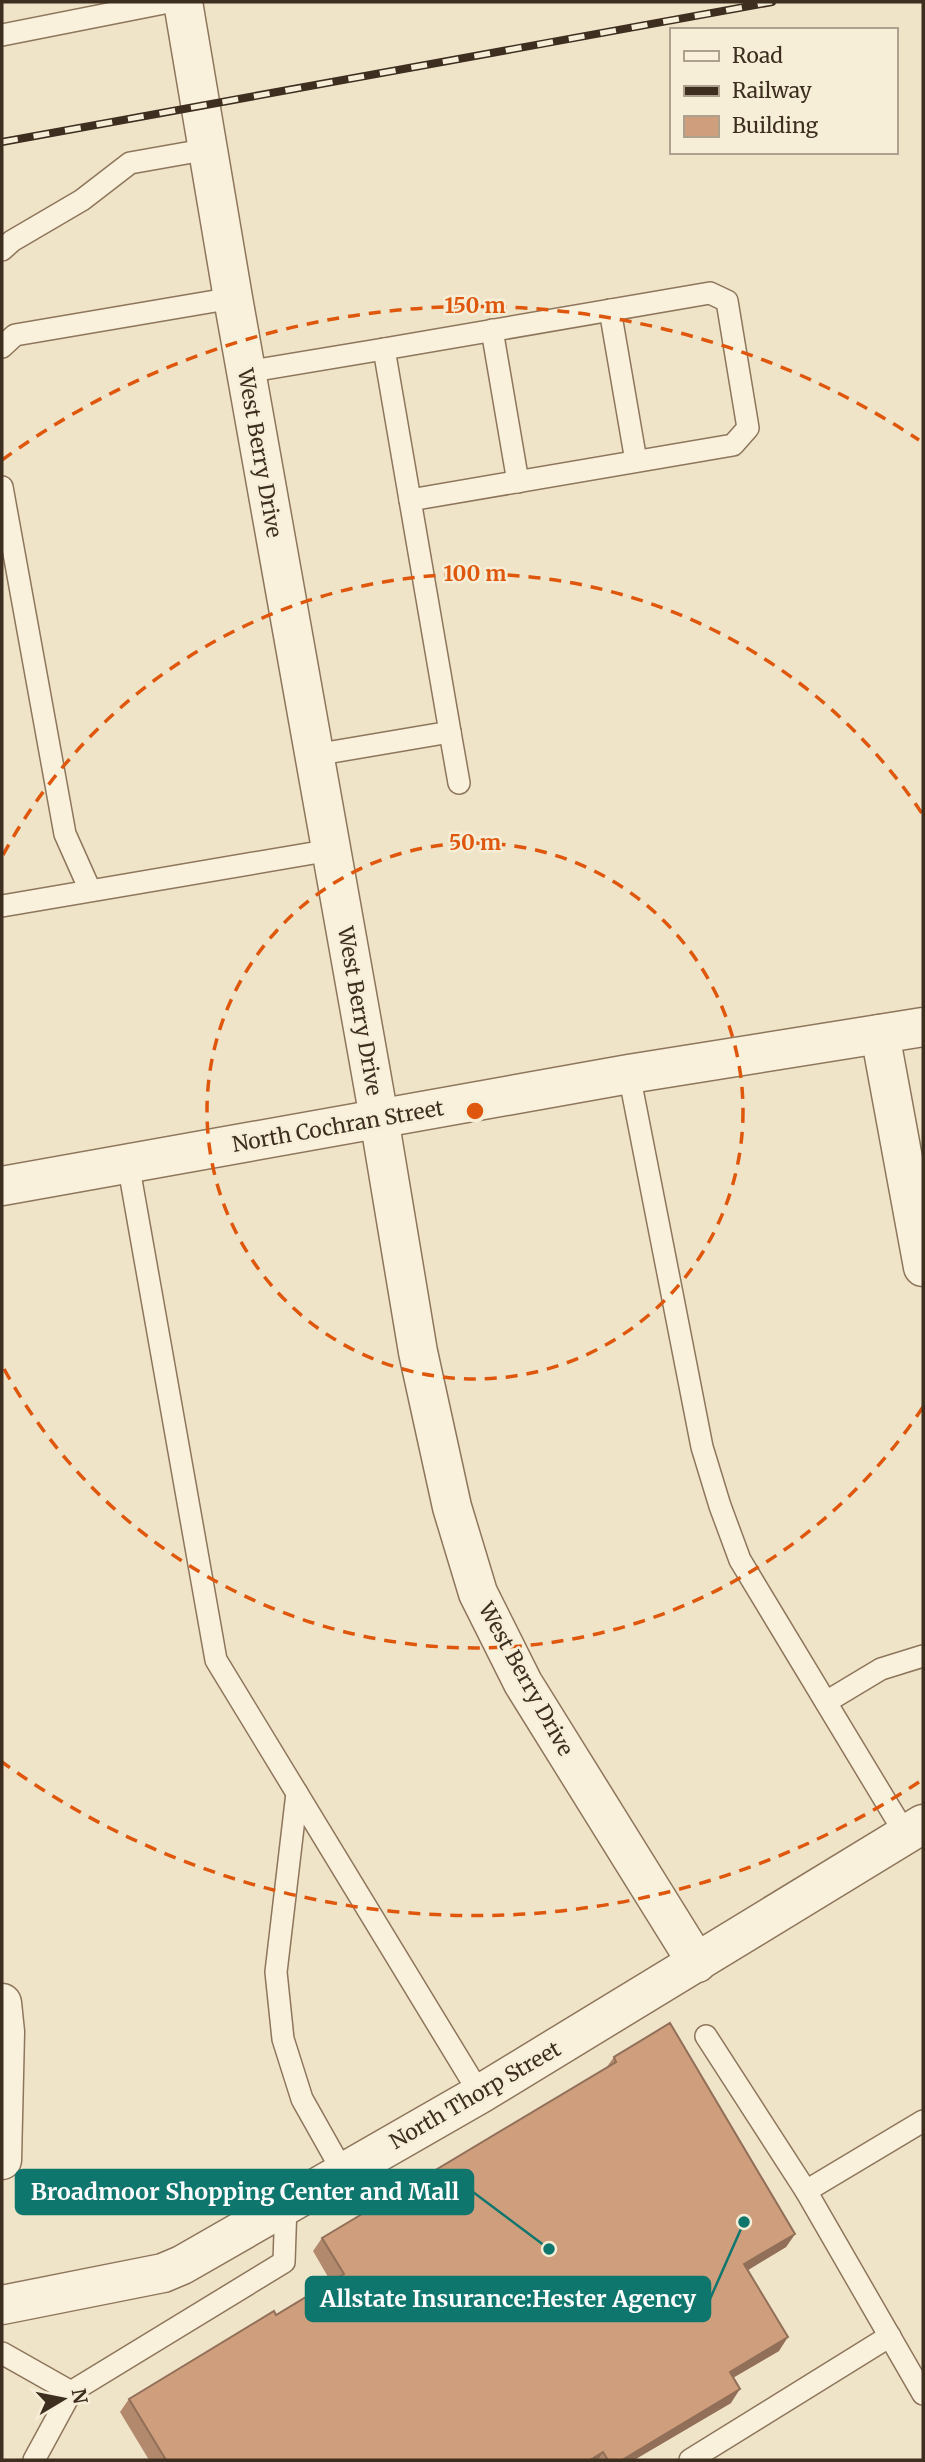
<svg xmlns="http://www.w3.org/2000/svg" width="925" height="2462" font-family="Merriweather,serif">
<rect width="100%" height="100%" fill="#f0e4c8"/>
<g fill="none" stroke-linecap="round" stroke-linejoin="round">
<g stroke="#8d765c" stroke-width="24">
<g id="service">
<polyline points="2,35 169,2"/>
<polyline points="2,250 12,241 82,200 130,163 209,149"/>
<polyline points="610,310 636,461"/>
<polyline points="492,330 518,482"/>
<polyline points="2,347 15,335 233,298"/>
<polyline points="384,349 710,293 727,301 748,428 733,445 410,500"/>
<polyline points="246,372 384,349 450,732 314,755"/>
<polyline points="2,487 65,834 90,890"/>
<polyline points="450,732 459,783"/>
<polyline points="2,906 331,850"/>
<polyline points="629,1074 702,1447 720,1506 740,1560 906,1835"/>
<polyline points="128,1163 216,1660 480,2094"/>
<polyline points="826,1702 881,1669 923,1656"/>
<polyline points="297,1793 276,1972 283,2039 302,2099 343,2172"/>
<polyline points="706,2036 806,2191"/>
<polyline points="923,2121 806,2191 923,2394"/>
<polyline points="2,2353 71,2392"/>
<polyline points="34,2460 71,2392 284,2262 286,2204"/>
<polyline points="690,2460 890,2336"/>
</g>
</g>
<g stroke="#8d765c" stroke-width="41">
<g id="minor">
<polyline points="183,2 233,298 379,1118 418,1352 452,1507 478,1593 523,1683 697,1963"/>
<polyline points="880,1034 923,1267"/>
<polyline points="2,1186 629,1074 923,1027"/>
<polyline points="2,2003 5,2032 2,2160"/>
<polyline points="2,2305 163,2273 182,2265 480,2094 923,1824"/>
</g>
</g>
<use href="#service" stroke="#faf1dc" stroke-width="21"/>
<use href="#minor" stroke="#faf1dc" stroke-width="38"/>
<g stroke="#3d2e20" stroke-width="8">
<polyline id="rail" points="2,142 772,2"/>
</g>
<use href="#rail" stroke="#f7eed8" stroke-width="5" stroke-dasharray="16" stroke-linecap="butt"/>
</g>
<polygon fill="#b2896c" points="614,2057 795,2234 786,2247 748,2270 779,2351 733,2378 731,2403 634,2460 149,2460 120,2412 129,2399 276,2315 331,2282 313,2251 322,2238 606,2068"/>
<g fill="#916f58">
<polygon points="795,2234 786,2247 735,2278 744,2264"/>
<polygon points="788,2337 779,2351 720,2385 730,2372"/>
<polygon points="740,2389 731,2403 634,2460 622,2460"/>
<polygon points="603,2452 598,2460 590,2460"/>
</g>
<polygon fill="#cf9f7d" stroke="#916f58" stroke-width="2" points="670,2023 795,2234 744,2264 788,2337 730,2372 740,2389 622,2460 608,2460 603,2452 590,2460 166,2460 129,2399 274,2311 276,2315 344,2274 322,2238 616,2062 614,2057"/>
<g fill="none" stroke="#df570d" stroke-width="3.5" stroke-dasharray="12 9">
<circle cx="475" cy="1111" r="268"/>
<path d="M923 1407A537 537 0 0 1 3 1367M3 855A537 537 0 0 1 923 815"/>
<path d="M919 1782A805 805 0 0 1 2 1762M2 460A805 805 0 0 1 919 440"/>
</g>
<g text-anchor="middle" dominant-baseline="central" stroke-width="5" stroke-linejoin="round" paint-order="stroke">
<g font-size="21" fill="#3d2e20" stroke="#f7eed8">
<text transform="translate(260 453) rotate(80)">West Berry Drive</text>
<text transform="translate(360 1011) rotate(80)">West Berry Drive</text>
<text transform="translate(338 1126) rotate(-10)">North Cochran Street</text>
<text transform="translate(526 1679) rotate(61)">West Berry Drive</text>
<text transform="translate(475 2095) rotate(-30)">North Thorp Street</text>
</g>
</g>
<circle cx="475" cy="1111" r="10" fill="#df570d" stroke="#f7eed8" stroke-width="3.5"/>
<g font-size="21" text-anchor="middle" font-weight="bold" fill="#df570d" stroke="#f7eed8" stroke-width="5" stroke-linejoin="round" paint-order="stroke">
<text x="475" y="313">150 m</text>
<text x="475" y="581">100 m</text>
<text x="475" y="850">50 m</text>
</g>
<path fill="none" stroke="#0f766e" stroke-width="2.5" d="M549 2249L473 2192M744 2222L710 2299"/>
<g fill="#0f766e" stroke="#f7eed8" stroke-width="2.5">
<circle cx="549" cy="2249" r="7"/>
<circle cx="744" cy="2222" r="7"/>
</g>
<g fill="#0f766e" stroke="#0f766e" stroke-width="2.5">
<rect x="16" y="2170" width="457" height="44" rx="7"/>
<rect x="306" y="2277" width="404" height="44" rx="7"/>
</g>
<g font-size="23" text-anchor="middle" font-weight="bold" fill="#fff">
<text x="245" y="2200">Broadmoor Shopping Center and Mall</text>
<text x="508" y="2307">Allstate Insurance:Hester Agency</text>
</g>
<rect width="925" height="2462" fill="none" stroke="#3d2e20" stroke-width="7"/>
<rect x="670" y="28" width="228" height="126" fill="#f7eed8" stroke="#ada18e" stroke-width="2"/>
<rect x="684" y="51" width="35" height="10" fill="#faf1dc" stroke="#ada18e" stroke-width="2"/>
<text x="732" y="63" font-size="21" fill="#3d2e20">Road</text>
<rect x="684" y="86" width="35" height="10" fill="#3d2e20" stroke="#ada18e" stroke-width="2"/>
<text x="732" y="98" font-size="21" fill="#3d2e20">Railway</text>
<rect x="684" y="116" width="35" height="21" fill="#cf9f7d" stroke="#ada18e" stroke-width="2"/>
<text x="732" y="133" font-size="21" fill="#3d2e20">Building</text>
<g transform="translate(63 2399) rotate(80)" stroke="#f7eed8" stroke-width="5" paint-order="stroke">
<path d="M0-5L12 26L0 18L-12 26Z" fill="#3d2e20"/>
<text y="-10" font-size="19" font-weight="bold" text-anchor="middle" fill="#3d2e20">N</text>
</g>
</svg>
